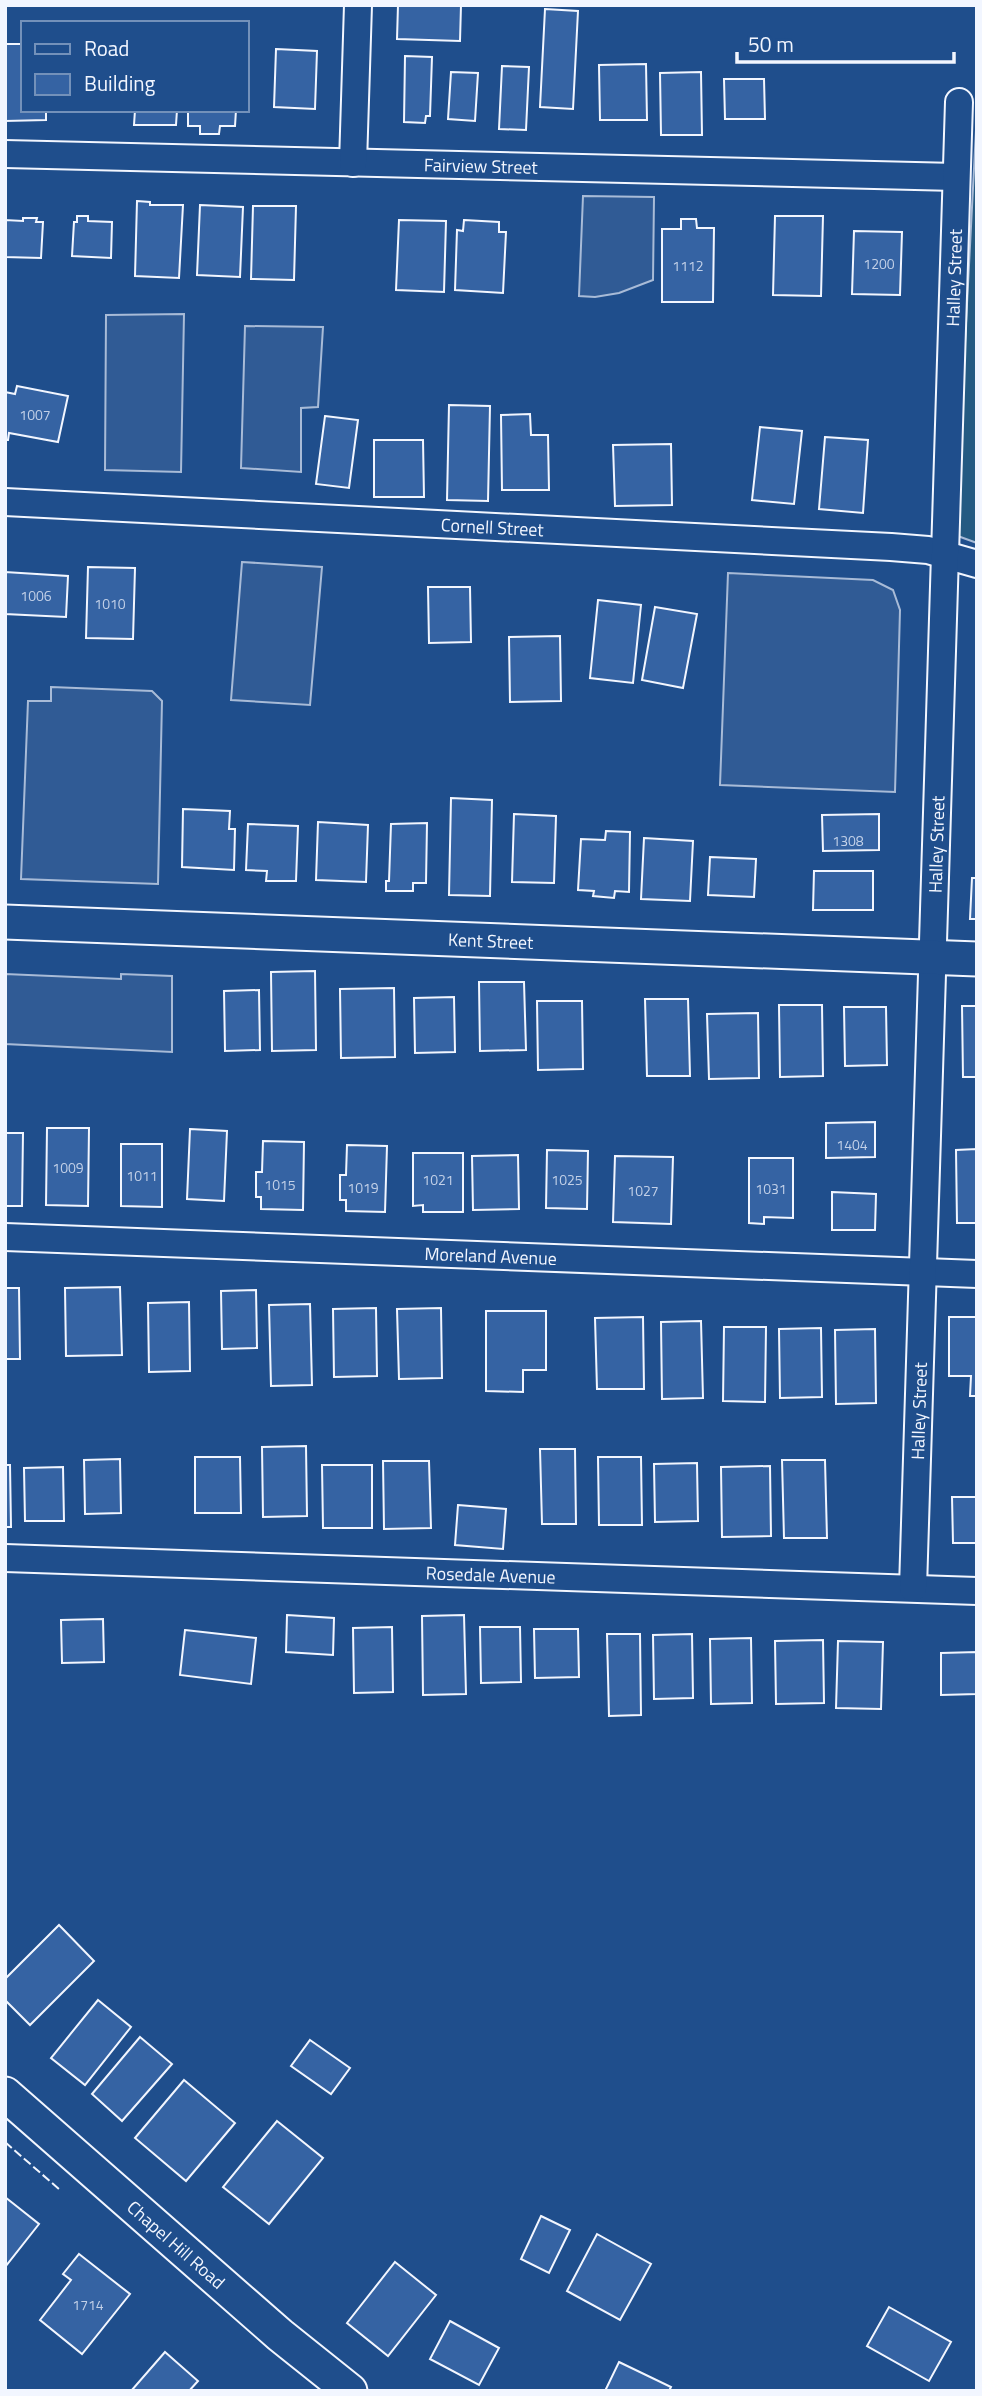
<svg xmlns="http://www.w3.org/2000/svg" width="982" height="2396" font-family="'Titillium Web',sans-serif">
<rect width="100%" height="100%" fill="#1f4e8c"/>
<polygon fill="#245a82" stroke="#a8bbd7" stroke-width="2" points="977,111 977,543 955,535"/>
<g fill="#305b95" stroke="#a8bbd7" stroke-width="2">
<polygon points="583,196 654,197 653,280 619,293 595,297 579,296"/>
<polygon points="184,314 181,472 105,470 106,315"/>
<polygon points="245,326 323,327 318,407 301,408 301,472 241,468"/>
<polygon points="242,562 322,567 310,705 231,700"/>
<polygon points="728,573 873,580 893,590 900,610 895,792 720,785"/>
<polygon points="51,687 152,691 162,701 158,884 21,879 28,701 51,701"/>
<polygon points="5,974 121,979 121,974 172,976 172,1052 5,1044"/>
</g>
<g fill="#3563a3" stroke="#f2f6ff" stroke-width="2">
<polygon points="398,5 461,5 460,41 397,39"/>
<polygon points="545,9 578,11 573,109 540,107"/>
<polygon points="5,44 23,44 23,110 46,110 46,120 5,121"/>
<polygon points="276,49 317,51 315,109 274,107"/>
<polygon points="405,56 432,57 430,116 426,116 425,123 404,122"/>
<polygon points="646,64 647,120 600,120 599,65"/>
<polygon points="502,66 529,67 526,130 499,129"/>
<polygon points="451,72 478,73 475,121 448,119"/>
<polygon points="701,72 702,135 661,135 660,73"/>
<polygon points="724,79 764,79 765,119 725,119"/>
<polygon points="135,110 177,110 176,125 134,125"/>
<polygon points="188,110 236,110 235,126 220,126 219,134 200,134 200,126 188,126"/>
<polygon points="137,201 150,202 150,205 183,205 179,278 135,276"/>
<polygon points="200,205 243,207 240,277 197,275"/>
<polygon points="253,206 296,206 294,280 251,279"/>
<polygon points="77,216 88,216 88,221 112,222 111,258 72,256 74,222 77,222"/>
<polygon points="775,216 823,216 821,296 773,295"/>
<polygon points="23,218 37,218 36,222 43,222 41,258 5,257 5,220 23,221"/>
<polygon points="681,219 696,219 697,228 714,228 713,302 662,302 662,229 681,229"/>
<polygon points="399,220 446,221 444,292 396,290"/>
<polygon points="464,220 499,222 499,232 506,232 503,293 455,290 457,230 463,231"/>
<polygon points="854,231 902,232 900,295 852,294"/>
<polygon points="17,386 68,396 58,442 9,433 8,440 5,440 5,392 15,394"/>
<polygon points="449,405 490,406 488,501 447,500"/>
<polygon points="530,414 531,435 548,435 549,490 502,490 501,415"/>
<polygon points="325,416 358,420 349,488 316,484"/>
<polygon points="760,427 802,431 794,504 752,500"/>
<polygon points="825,437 868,440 863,513 819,509"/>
<polygon points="374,440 423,440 424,497 374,497"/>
<polygon points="671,444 672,505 615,506 613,445"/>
<polygon points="88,567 135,568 133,639 86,638"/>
<polygon points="5,572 68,576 66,617 5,614"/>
<polygon points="428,587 470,587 471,642 429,643"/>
<polygon points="598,600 641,605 633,683 590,678"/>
<polygon points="655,607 697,614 683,688 642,680"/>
<polygon points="560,636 561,701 510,702 509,637"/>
<polygon points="451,798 492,800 490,896 449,895"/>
<polygon points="183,809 230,811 229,829 235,829 234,870 182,867"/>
<polygon points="514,814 556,816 554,883 512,882"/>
<polygon points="879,814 879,850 823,851 822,815"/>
<polygon points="318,822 368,825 366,882 316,880"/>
<polygon points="427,823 426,883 413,883 413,891 386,891 386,881 389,881 391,824"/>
<polygon points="248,824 298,826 296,881 266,881 267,871 246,870"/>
<polygon points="606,831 630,832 629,892 615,891 614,898 593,896 594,891 578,890 581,839 605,840"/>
<polygon points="644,838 693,841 690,901 641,899"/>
<polygon points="710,857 756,859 754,897 708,895"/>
<polygon points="814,871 873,871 873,910 813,910"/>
<polygon points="972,878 977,878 977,919 970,919"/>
<polygon points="315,971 316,1050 272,1051 271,972"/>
<polygon points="479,982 524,982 526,1050 480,1051"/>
<polygon points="394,988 395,1057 341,1058 340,989"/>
<polygon points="259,990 260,1050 225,1051 224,991"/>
<polygon points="454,997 455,1052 415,1053 414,998"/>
<polygon points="645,999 688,999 690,1076 647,1076"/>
<polygon points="537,1001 582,1001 583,1069 538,1070"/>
<polygon points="779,1005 822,1005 823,1076 780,1077"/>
<polygon points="962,1006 977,1006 977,1077 963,1077"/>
<polygon points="844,1007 886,1007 887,1065 845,1066"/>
<polygon points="758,1013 759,1078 709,1079 707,1014"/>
<polygon points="875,1122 875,1157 826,1158 826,1123"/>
<polygon points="47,1128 89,1128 88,1206 46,1205"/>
<polygon points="190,1129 227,1131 224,1201 187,1199"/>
<polygon points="5,1133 23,1133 22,1206 5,1206"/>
<polygon points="263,1141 304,1142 303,1210 261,1209 261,1197 256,1197 256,1172 262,1172"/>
<polygon points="121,1144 162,1144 162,1207 121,1206"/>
<polygon points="347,1145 387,1146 385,1212 346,1211 346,1200 340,1200 340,1175 346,1175"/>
<polygon points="977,1149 977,1223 957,1223 956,1150"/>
<polygon points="547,1150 588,1151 587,1209 546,1208"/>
<polygon points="413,1153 463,1153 463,1212 423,1212 423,1205 413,1206"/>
<polygon points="518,1155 519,1209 473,1210 472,1156"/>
<polygon points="615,1156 673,1157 671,1224 613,1222"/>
<polygon points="749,1158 793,1158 793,1218 764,1217 764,1224 749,1223"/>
<polygon points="832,1192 876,1194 875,1230 832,1230"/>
<polygon points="120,1287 122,1355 66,1356 65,1288"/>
<polygon points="5,1288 19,1288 20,1359 5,1359"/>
<polygon points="256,1290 257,1348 222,1349 221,1291"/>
<polygon points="189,1302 190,1371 149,1372 148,1303"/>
<polygon points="310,1304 312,1385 271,1386 269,1305"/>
<polygon points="376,1308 377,1376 334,1377 333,1309"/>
<polygon points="441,1308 442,1378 399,1379 397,1309"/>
<polygon points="486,1311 546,1311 546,1370 523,1370 523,1392 486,1391"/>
<polygon points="643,1317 644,1389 597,1389 595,1318"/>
<polygon points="949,1317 977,1317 977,1396 970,1396 971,1376 949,1376"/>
<polygon points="701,1321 703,1398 662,1399 661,1322"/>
<polygon points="724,1327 766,1327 765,1402 723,1401"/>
<polygon points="821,1328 822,1397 780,1398 779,1329"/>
<polygon points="875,1329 876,1403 836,1404 835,1330"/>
<polygon points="306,1446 307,1516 263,1517 262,1447"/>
<polygon points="540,1449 575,1449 576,1524 542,1524"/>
<polygon points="195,1457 240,1457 241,1513 195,1513"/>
<polygon points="598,1457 641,1457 642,1525 599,1525"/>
<polygon points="120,1459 121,1513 85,1514 84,1460"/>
<polygon points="782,1460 825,1460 827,1538 784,1538"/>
<polygon points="383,1461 429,1461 431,1528 384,1529"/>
<polygon points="697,1463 698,1521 655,1522 654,1464"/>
<polygon points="5,1465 10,1465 11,1527 5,1527"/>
<polygon points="322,1465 372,1465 372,1528 323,1528"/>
<polygon points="770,1466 771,1536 722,1537 721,1467"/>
<polygon points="63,1467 64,1521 25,1521 24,1468"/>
<polygon points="952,1497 977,1497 977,1543 953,1543"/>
<polygon points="458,1505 506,1509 503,1549 455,1545"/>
<polygon points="287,1615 334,1618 333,1655 286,1652"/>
<polygon points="464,1615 466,1694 423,1695 422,1616"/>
<polygon points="103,1619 104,1662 62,1663 61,1620"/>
<polygon points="392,1627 393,1692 354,1693 353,1628"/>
<polygon points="480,1627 520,1627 521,1682 481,1683"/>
<polygon points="534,1629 578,1629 579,1677 535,1678"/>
<polygon points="185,1630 256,1638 251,1684 180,1675"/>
<polygon points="607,1634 640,1634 641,1715 609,1716"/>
<polygon points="692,1634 693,1698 654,1699 653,1635"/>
<polygon points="751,1638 752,1703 711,1704 710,1639"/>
<polygon points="823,1640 824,1703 776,1704 775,1641"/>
<polygon points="838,1641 883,1642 881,1709 836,1708"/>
<polygon points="977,1652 977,1694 941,1695 941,1653"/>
<polygon points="59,1925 94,1961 30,2025 5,2000 5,1979"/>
<polygon points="98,2000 131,2027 85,2085 51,2058"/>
<polygon points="140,2037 172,2064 122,2121 92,2094"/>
<polygon points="310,2040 350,2068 331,2094 291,2066"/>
<polygon points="184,2080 235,2123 186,2181 135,2138"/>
<polygon points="277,2121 323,2158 269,2224 223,2187"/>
<polygon points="5,2197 39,2224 5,2267"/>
<polygon points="541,2216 570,2230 549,2273 521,2259"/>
<polygon points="597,2234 651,2264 620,2320 567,2291"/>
<polygon points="79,2254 130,2294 82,2354 40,2320 71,2280 63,2274"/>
<polygon points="395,2262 436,2295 388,2356 347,2323"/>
<polygon points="889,2307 951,2342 929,2381 867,2346"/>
<polygon points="450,2321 499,2348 479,2385 430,2359"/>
<polygon points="165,2352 198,2381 189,2391 131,2391"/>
<polygon points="619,2362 671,2387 669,2391 605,2391"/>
</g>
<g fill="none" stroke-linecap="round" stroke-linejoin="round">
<g stroke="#f2f6ff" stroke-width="30">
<g id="minor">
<path id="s1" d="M5,154L956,177"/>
<polyline points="353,163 358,5"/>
<path id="s2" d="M5,502L891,547L928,550L977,564"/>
<path id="s3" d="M5,1237L977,1274"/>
<path id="s4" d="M5,1558L977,1591"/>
<path id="s5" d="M913,1588L959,102"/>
</g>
</g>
<g stroke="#f2f6ff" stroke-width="37">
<g id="tertiary">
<path id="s6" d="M5,922L977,959"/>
<path id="s7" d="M5,2094L280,2335L350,2391"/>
</g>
</g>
<use href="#minor" stroke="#1f4e8c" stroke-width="26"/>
<use href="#tertiary" stroke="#1f4e8c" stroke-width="33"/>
<polyline stroke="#f2f6ff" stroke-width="2" stroke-dasharray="9 3.5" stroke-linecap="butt" points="5,2142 60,2190"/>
</g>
<g text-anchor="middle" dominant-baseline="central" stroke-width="5" stroke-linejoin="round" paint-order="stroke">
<g font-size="14" fill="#c3d1e8">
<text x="879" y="263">1200</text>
<text x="688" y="265">1112</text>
<text x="35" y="414">1007</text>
<text x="36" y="595">1006</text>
<text x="110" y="603">1010</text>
<text x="848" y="840">1308</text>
<text x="852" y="1144">1404</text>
<text x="68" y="1167">1009</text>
<text x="142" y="1175">1011</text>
<text x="438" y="1179">1021</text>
<text x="567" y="1179">1025</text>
<text x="280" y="1184">1015</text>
<text x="363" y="1187">1019</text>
<text x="771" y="1188">1031</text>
<text x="643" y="1190">1027</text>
<text x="88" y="2304">1714</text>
</g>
<g font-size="18" fill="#f2f6ff" stroke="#1f4e8c">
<text stroke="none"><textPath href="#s1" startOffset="476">Fairview Street</textPath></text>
<text stroke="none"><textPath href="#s5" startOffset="1311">Halley Street</textPath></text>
<text stroke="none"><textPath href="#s2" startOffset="488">Cornell Street</textPath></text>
<text stroke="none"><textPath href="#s5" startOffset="744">Halley Street</textPath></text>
<text stroke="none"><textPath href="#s6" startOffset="486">Kent Street</textPath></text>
<text stroke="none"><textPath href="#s3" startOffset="486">Moreland Avenue</textPath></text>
<text stroke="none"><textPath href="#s5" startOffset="177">Halley Street</textPath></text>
<text stroke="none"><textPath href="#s4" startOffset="486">Rosedale Avenue</textPath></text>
<text stroke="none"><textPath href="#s7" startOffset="228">Chapel Hill Road</textPath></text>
</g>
</g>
<rect width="982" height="2396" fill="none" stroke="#f2f6ff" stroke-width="14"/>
<rect x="21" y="21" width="228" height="91" fill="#1f4e8c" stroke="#7391ba" stroke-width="2"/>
<rect x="35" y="44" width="35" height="10" fill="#1f4e8c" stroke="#7391ba" stroke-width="2"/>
<text x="84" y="56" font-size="21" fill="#f2f6ff">Road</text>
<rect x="35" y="74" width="35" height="21" fill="#3563a3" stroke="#7391ba" stroke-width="2"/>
<text x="84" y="91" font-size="21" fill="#f2f6ff">Building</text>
<path d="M737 52v10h217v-10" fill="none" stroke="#f2f6ff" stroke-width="3.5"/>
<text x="748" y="52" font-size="21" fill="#f2f6ff" stroke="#1f4e8c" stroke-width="5" paint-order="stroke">50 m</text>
</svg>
